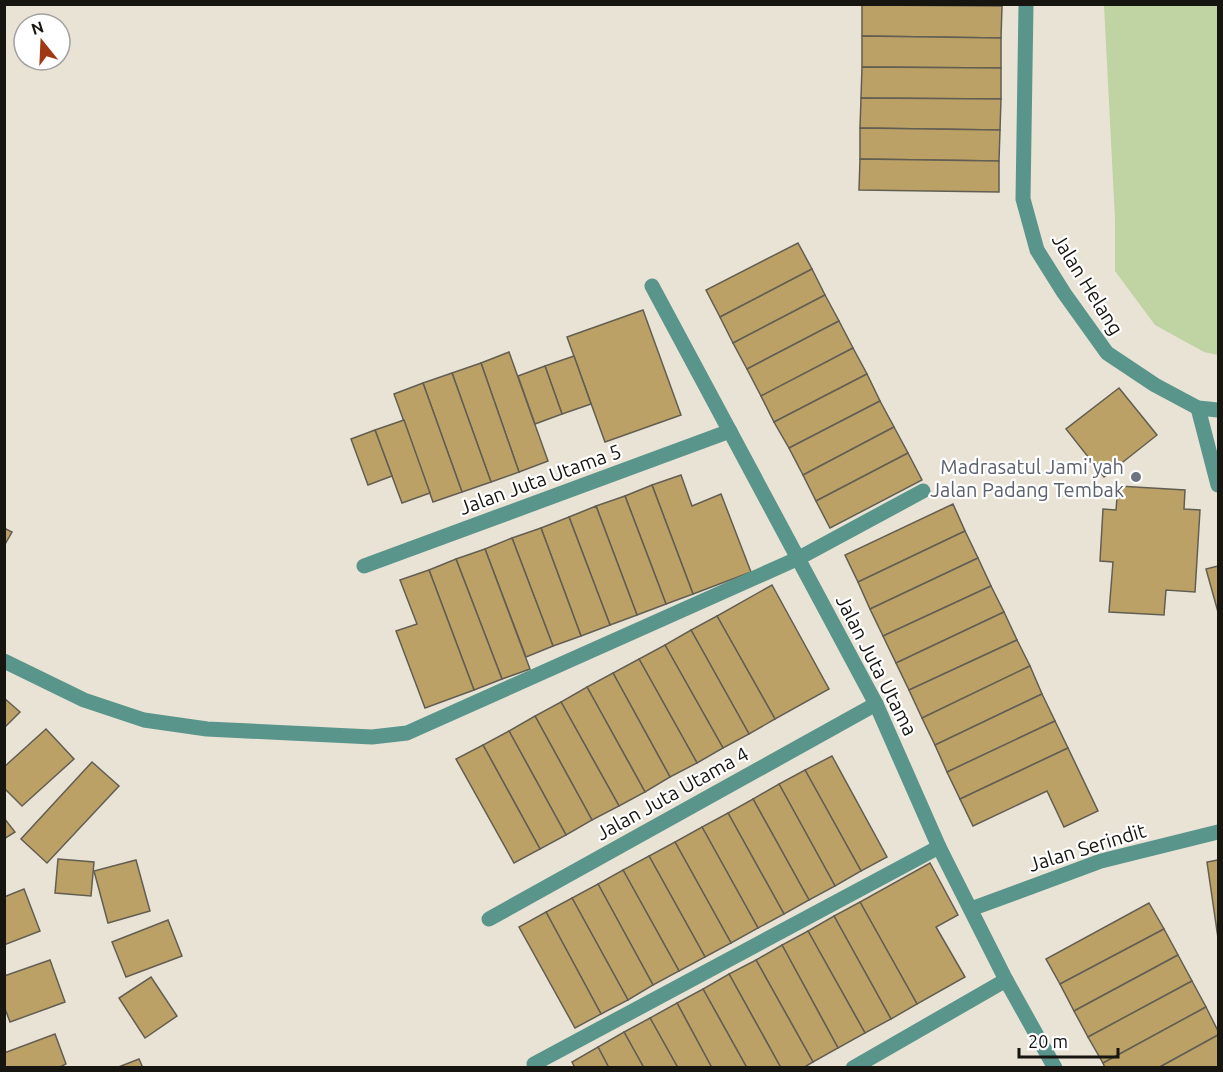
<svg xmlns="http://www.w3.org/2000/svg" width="1223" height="1072" font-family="Ubuntu,sans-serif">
<rect width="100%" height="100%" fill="#e9e3d5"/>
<polygon fill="#bfd3a3" points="1104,5 1218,5 1218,355 1204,352 1155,325 1115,271 1115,219"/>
<g fill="#bca167" stroke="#635e52" stroke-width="1.5">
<polygon points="862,4 1002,4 1002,6"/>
<polygon points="862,5 1002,6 1001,38 862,36"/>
<polygon points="862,36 1001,38 1001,68 862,67"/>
<polygon points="862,67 1001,68 1001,99 861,98"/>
<polygon points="861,98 1001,99 1000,130 860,128"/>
<polygon points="860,128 1000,130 999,161 860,159"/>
<polygon points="860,159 999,161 999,192 859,190"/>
<polygon points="798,243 812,269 720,317 706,290"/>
<polygon points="812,269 825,295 733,343 720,317"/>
<polygon points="825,295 839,321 747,369 733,343"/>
<polygon points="643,310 681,415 605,442 567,337"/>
<polygon points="839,321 853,348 761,396 747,369"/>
<polygon points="853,348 867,374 774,422 761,396"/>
<polygon points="509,352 548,461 519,472 481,363"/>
<polygon points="574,356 591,404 562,414 545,366"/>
<polygon points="481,363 519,472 491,482 452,373"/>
<polygon points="545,366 562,414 535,424 518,376"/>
<polygon points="452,373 491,482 462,492 423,383"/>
<polygon points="867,374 880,401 789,448 774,422"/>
<polygon points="423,383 462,492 433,502 394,394"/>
<polygon points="1119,388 1157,435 1104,477 1066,429"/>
<polygon points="880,401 894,427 803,475 789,448"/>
<polygon points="404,420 430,493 402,503 375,430"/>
<polygon points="894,427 908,453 816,501 803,475"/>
<polygon points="375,430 392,476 368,485 351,439"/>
<polygon points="908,453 922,480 830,528 816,501"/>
<polygon points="681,475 692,506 721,494 751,572 693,594 652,485"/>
<polygon points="652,485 693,594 666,604 625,496"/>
<polygon points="1118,486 1185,490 1184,509 1200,510 1195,592 1166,590 1164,615 1109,612 1113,562 1100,561 1103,509 1116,510"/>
<polygon points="625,496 666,604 637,615 596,506"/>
<polygon points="953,504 965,531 858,582 845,555"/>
<polygon points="596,506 637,615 610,625 569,517"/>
<polygon points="569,517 610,625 581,636 541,528"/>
<polygon points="4,528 12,532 4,546"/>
<polygon points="541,528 581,636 553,646 512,538"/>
<polygon points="965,531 978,558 870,609 858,582"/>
<polygon points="512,538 553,646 526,657 485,549"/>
<polygon points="485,549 530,669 502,679 456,559"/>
<polygon points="978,558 991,586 883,636 870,609"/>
<polygon points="456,559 502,679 474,690 429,570"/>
<polygon points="1218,566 1218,612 1206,569"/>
<polygon points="429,570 474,690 425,708 396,631 417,624 400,580"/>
<polygon points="772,585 829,689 775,719 717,616"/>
<polygon points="991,586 1004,612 896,663 883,636"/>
<polygon points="1004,612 1017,640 909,690 896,663"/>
<polygon points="717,616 775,719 749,734 691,630"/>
<polygon points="691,630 749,734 723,748 665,645"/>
<polygon points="1017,640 1030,666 922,718 909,690"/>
<polygon points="665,645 723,748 697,763 639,659"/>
<polygon points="639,659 697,763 670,777 613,673"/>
<polygon points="1030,666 1042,694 935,745 922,718"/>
<polygon points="613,673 670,777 645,792 587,687"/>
<polygon points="587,687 645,792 619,806 561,702"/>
<polygon points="1042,694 1055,721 947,772 935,745"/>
<polygon points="4,698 20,712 4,728"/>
<polygon points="561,702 619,806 592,820 535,716"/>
<polygon points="535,716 592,820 566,835 509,731"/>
<polygon points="1055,721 1068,748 960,799 947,772"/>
<polygon points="46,729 74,759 22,806 4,788 4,767"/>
<polygon points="509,731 566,835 540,849 483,745"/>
<polygon points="483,745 540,849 514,863 456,759"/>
<polygon points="1068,748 1098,811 1064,827 1047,791 973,826 960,799"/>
<polygon points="832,756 887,857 861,871 805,770"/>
<polygon points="92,762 119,786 47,863 21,839"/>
<polygon points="805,770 861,871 835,886 779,784"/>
<polygon points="779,784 835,886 809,900 753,799"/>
<polygon points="753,799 809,900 784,914 728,813"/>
<polygon points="728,813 784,914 758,928 702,827"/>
<polygon points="4,818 15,832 4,839"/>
<polygon points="702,827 758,928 731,943 675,842"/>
<polygon points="675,842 731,943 705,957 649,856"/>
<polygon points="649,856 705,957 679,971 623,870"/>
<polygon points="58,859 94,862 91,896 55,893"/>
<polygon points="136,860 150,911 108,923 94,871"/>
<polygon points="1218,860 1218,938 1207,862"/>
<polygon points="930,863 958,915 936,927 965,977 917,1004 860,902"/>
<polygon points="623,870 679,971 653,985 598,884"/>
<polygon points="598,884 653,985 628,1000 572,898"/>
<polygon points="24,889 40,931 4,945 4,897"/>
<polygon points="572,898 628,1000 601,1014 546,912"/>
<polygon points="860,902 917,1004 891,1019 834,916"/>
<polygon points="1149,903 1164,929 1060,984 1046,959"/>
<polygon points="546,912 601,1014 575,1028 519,927"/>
<polygon points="834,916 891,1019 865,1033 808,931"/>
<polygon points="168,920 182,956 126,977 112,942"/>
<polygon points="1164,929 1178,955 1074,1011 1060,984"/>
<polygon points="808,931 865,1033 838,1048 782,945"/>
<polygon points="782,945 838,1048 813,1062 756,960"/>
<polygon points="1178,955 1192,981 1088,1037 1074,1011"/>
<polygon points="50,960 65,1002 10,1022 4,1006 4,976"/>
<polygon points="756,960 813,1062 803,1068 781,1068 729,974"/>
<polygon points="729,974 781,1068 747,1068 703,989"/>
<polygon points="151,977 177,1016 145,1038 119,998"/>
<polygon points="1192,981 1206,1007 1103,1063 1088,1037"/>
<polygon points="703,989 747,1068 712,1068 677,1003"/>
<polygon points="677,1003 712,1068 678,1068 650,1018"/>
<polygon points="1206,1007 1218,1031 1218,1035 1158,1068 1105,1068 1103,1063"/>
<polygon points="650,1018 678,1068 644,1068 624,1032"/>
<polygon points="624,1032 644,1068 609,1068 598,1047"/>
<polygon points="55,1034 66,1064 58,1068 4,1068 4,1053"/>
<polygon points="1218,1035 1218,1068 1158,1068"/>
<polygon points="598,1047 609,1068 575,1068 572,1062"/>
<polygon points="139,1059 143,1068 116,1068"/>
</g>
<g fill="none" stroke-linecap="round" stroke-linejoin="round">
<polyline stroke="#5a958c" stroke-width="15" points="534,1064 939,847"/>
<g stroke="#5a958c" stroke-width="15">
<polyline points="1026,4 1023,199 1037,250 1064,293 1107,353 1155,385 1198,408 1218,410"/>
<polyline points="652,286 876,704 939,847 1006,980 1055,1068"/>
<polyline points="1198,408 1218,485"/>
<polyline points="364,566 730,431"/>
<polyline points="4,661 84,700 144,720 207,729 372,737 407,733 799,558 923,491"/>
<polyline points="971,909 1101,861 1218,832"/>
<polyline points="489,919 876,704"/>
<polyline points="853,1068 1006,980"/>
</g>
</g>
<circle fill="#6b7280" stroke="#fff" stroke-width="2" cx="1136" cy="477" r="6"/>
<g text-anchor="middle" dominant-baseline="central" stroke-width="4.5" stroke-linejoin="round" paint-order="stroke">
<g font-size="20" fill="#171510" stroke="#fff">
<text transform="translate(1088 284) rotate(58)">Jalan Helang</text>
<text transform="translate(540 479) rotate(-20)">Jalan Juta Utama 5</text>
<text transform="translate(877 665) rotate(63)">Jalan Juta Utama</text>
<text transform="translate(672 793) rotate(-29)">Jalan Juta Utama 4</text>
<text transform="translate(1087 847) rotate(-17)">Jalan Serindit</text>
</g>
<g font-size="20" fill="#5b616d" stroke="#fff" text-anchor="end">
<text x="1124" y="466">Madrasatul Jami'yah<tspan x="1124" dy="23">Jalan Padang Tembak</tspan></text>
</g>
</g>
<rect width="1223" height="1072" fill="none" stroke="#171510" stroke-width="12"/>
<g transform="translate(42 42) rotate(342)"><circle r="28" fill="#ffffff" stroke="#a2a19f" stroke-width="1.5"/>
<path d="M0-4.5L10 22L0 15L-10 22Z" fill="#9f3813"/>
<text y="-9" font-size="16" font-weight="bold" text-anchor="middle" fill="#171510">N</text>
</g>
<path d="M1019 1048v9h99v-9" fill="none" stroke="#171510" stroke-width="3"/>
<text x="1028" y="1048" font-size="18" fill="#171510" stroke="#ffffff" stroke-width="4.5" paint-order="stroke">20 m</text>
</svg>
